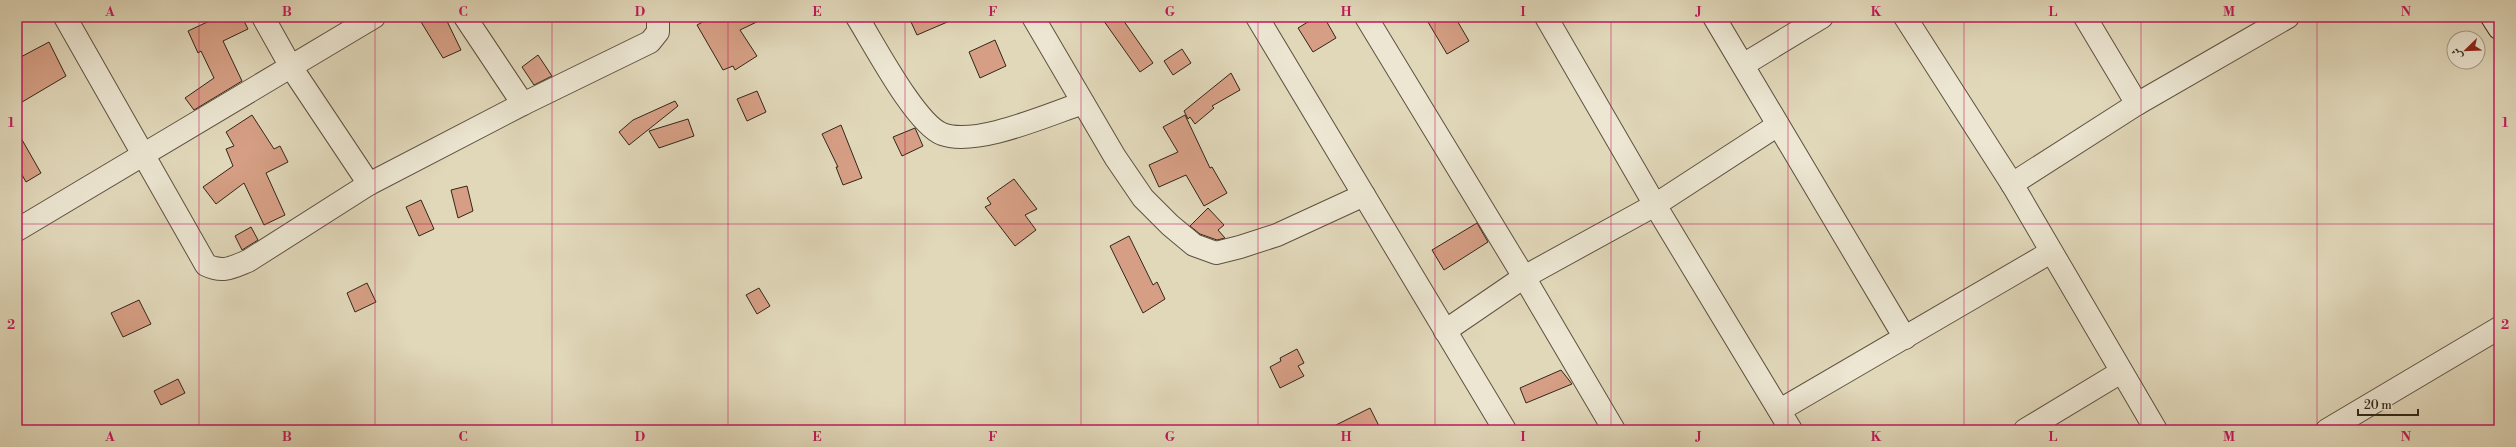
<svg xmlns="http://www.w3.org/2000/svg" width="2516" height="447" font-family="'Libre Bodoni',Amiri,serif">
<rect width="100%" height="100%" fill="#e1d8ba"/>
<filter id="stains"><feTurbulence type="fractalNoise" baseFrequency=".005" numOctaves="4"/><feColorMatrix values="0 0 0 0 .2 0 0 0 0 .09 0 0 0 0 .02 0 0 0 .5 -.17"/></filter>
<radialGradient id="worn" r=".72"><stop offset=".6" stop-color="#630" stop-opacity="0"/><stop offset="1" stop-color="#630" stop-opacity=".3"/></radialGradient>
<g fill="#d69f85" stroke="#332618">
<polygon points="218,17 242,17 248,29 223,41 242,81 194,110 185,98 214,78 201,51 198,53 188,31"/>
<polygon points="418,17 445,17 461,50 443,58"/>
<polygon points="712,17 767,17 740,30 757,56 735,70 733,66 723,70 697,25"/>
<polygon points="921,17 959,17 917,35 911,22"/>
<polygon points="1101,17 1121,17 1153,63 1140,72"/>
<polygon points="1316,17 1324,17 1336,38 1313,52 1298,28"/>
<polygon points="1425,17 1455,17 1469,41 1447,54"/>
<polygon points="995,40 1006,66 980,78 969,52"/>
<polygon points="49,42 66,76 17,105 17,59"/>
<polygon points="1182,49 1191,63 1173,75 1164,61"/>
<polygon points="538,55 552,76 534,85 522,67"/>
<polygon points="1231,73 1240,90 1212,106 1214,108 1195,124 1190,117 1188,119 1184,111"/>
<polygon points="757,91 766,112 747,121 737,99"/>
<polygon points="675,101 678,106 629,145 619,132 633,120"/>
<polygon points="252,115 274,149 280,146 288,162 266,173 285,215 264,225 244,183 216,204 203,187 233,166 226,149 234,146 226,132"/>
<polygon points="1185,115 1210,168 1212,167 1227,193 1204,206 1186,175 1159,187 1149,165 1178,152 1163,127"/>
<polygon points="688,119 694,136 659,148 649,131"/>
<polygon points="841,125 862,178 843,185 836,167 838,167 822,134"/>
<polygon points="915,128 923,146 902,156 893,137"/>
<polygon points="17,131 41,173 26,182 17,166"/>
<polygon points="1014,179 1037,209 1025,215 1036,230 1015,246 985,207 991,204 987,198"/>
<polygon points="467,186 473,211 458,218 451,190"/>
<polygon points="421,200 434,229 419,236 406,207"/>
<polygon points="1208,208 1224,225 1218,230 1225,238 1217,240 1200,234 1190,226"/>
<polygon points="1477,223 1488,242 1444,270 1432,250"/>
<polygon points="251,227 258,240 242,250 235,236"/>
<polygon points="1129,236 1153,285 1157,282 1165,299 1143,313 1110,246"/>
<polygon points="367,283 376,302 355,312 347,293"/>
<polygon points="759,288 770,306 757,314 746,295"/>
<polygon points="139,300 151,324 123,337 111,313"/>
<polygon points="1297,349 1304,363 1298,366 1304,376 1280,388 1270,367 1281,361 1280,358"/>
<polygon points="1561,370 1572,384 1526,403 1520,388"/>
<polygon points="178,379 185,393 161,405 154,391"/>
<polygon points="1370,408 1381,430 1326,430"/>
</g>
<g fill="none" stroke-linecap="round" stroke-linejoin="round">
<g stroke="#5e5240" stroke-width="24">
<g id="street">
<path d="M65,17L206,265C223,273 231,268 248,261L369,184L523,104L650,42L658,32V17"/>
<polyline points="263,17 291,67 369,184"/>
<polyline points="465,17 523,104"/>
<path d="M857,17C874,44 915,123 942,134C977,147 1049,114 1083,103"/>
<polyline points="1033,17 1115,157 1143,198 1170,225 1194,245 1216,253 1240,247 1277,235 1364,195"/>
<polyline points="1257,17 1505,430"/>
<polyline points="1366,17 1524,277 1614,430"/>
<polyline points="1546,17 1655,205 1791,430"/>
<polyline points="1714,17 1905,338"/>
<polyline points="1905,17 2012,184 2156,430"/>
<polyline points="2085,17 2137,104"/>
<polyline points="1743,65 1822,17"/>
<polyline points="2012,184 2137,104 2288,17"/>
<polyline points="17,230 374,17"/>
<polyline points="1445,331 1524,277 1655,205 1778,125"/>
<polyline points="1780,410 2051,252"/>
<polyline points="2025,430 2121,372"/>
<polyline points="2327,430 2499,328"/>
</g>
</g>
<g stroke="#332618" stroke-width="24">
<polyline id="secondary" points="2492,17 2499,28"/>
</g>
<use href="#street" stroke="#ece6d2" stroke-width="22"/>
<use href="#secondary" stroke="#ece6d2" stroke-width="22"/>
</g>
<path fill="none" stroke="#c2185b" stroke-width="1" stroke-opacity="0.55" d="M199,17V430M375,17V430M552,17V430M728,17V430M905,17V430M1081,17V430M1258,17V430M1435,17V430M1611,17V430M1788,17V430M1964,17V430M2141,17V430M2317,17V430M17,224H2499"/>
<rect width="2516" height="447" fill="none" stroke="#e1d8ba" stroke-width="44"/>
<g transform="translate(2466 50) rotate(247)"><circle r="19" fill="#ece6d2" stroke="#a29988"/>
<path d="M0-3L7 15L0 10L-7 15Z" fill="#8f2418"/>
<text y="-6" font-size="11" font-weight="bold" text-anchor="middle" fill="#332618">ش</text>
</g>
<path d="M2358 409v6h60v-6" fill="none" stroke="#332618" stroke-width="2"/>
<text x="2364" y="409" font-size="12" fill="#332618" stroke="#ece6d2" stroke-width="3" paint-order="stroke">20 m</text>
<rect x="22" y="22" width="2472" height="403" fill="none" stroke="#c2185b" stroke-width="1.5"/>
<g font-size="13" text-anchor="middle" font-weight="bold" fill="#c2185b">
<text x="110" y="16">A</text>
<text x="287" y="16">B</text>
<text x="463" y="16">C</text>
<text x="640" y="16">D</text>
<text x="817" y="16">E</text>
<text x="993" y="16">F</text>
<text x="1170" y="16">G</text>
<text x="1346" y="16">H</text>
<text x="1523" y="16">I</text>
<text x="1699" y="16">J</text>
<text x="1876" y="16">K</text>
<text x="2053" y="16">L</text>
<text x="2229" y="16">M</text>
<text x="2406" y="16">N</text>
<text x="11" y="127">1</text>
<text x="2505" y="127">1</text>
<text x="11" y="329">2</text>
<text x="2505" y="329">2</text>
<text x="110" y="441">A</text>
<text x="287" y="441">B</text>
<text x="463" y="441">C</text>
<text x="640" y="441">D</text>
<text x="817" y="441">E</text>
<text x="993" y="441">F</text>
<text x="1170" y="441">G</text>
<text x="1346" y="441">H</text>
<text x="1523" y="441">I</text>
<text x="1699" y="441">J</text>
<text x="1876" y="441">K</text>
<text x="2053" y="441">L</text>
<text x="2229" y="441">M</text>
<text x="2406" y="441">N</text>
</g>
<rect width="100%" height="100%" filter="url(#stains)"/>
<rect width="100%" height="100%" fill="url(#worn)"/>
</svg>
